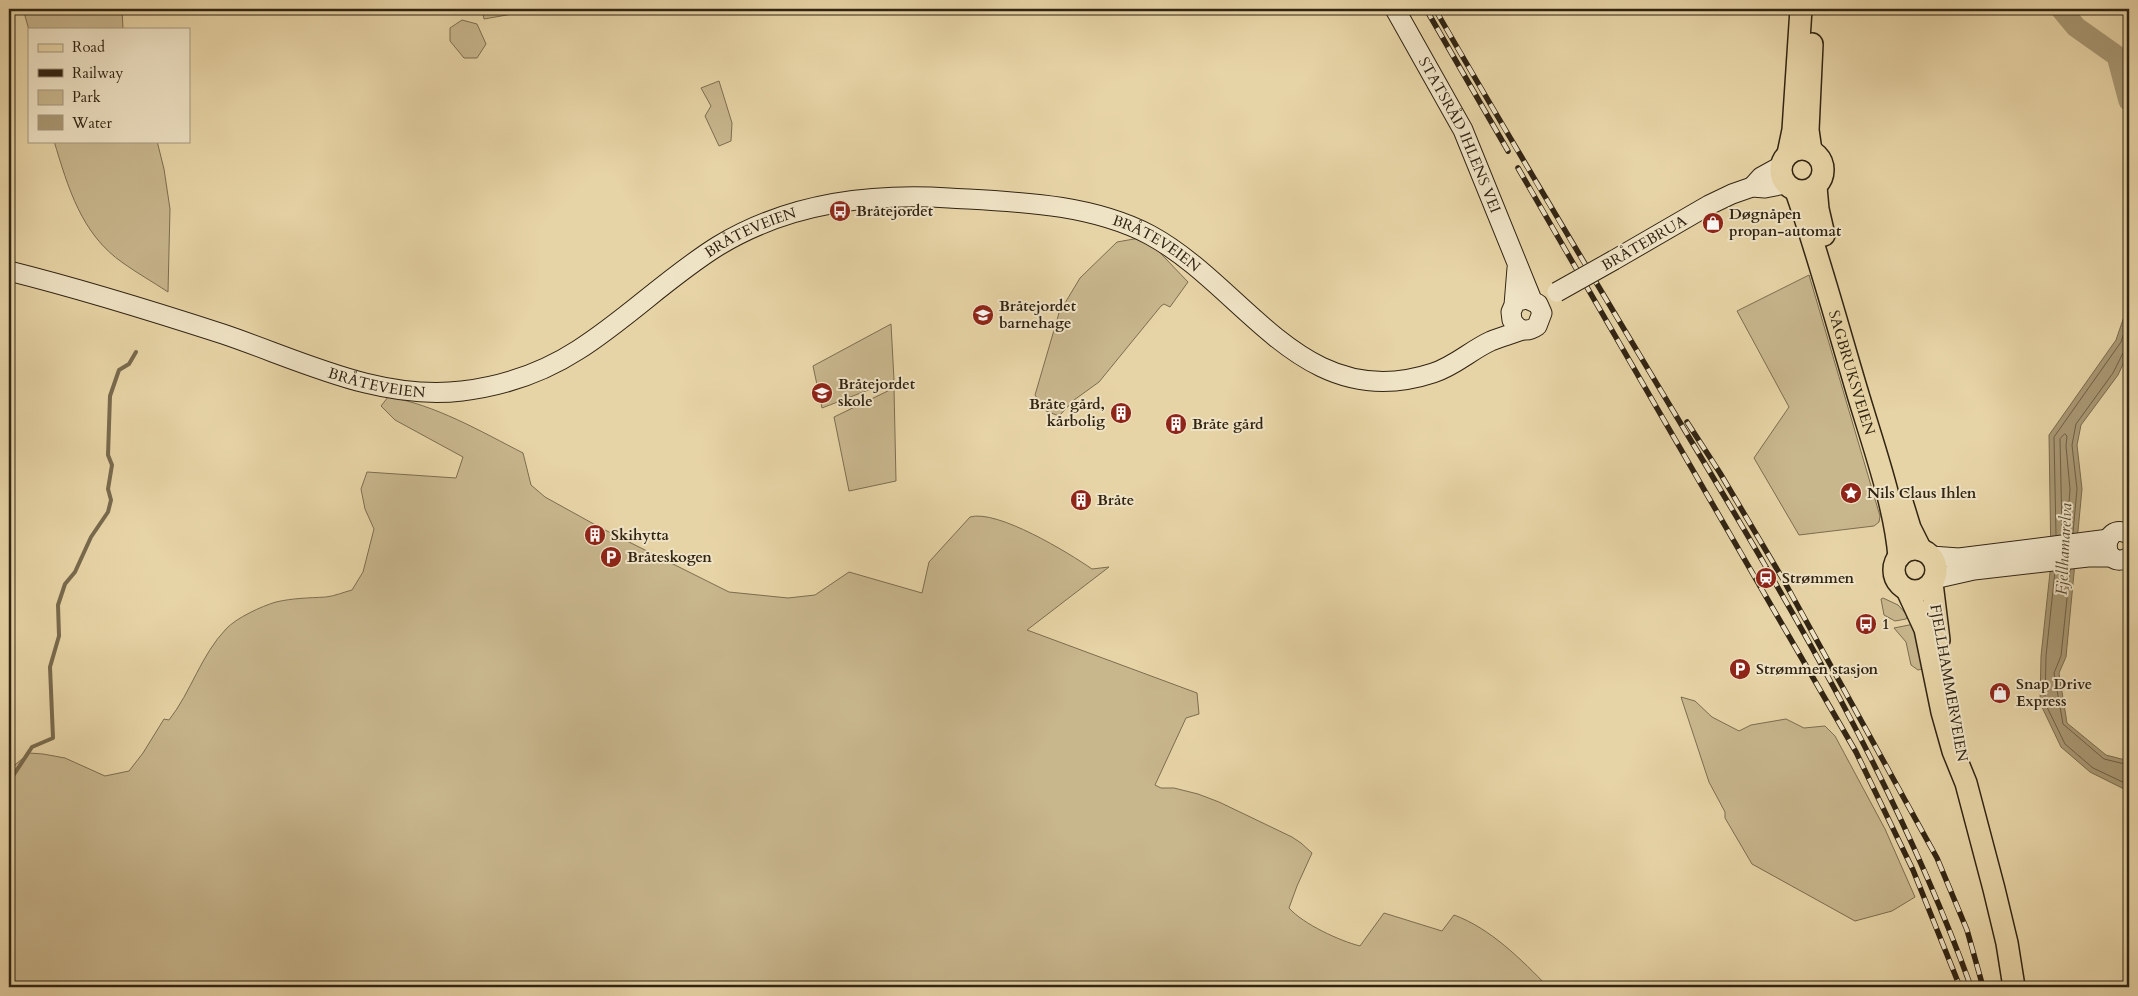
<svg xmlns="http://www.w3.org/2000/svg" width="2138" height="996" font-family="Cardo,serif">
<rect width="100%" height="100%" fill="#e7d4a6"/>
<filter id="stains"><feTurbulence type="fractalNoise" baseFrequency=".004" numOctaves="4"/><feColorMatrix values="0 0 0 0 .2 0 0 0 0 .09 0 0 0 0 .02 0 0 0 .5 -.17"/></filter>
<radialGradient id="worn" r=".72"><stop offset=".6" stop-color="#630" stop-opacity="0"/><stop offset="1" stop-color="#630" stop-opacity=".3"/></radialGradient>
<g fill="#c8b68d" stroke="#7c6d50">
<polygon points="23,9 122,9 123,29 29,30"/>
<polygon points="482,9 541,9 484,19"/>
<polygon points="462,20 477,24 486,44 477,58 464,58 450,41 450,28"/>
<polygon points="719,81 732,123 731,141 719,146 705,116 711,106 701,88"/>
<path d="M54,141H157L164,169L170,209L168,292C153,282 137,273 123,263C81,234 68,187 54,141Z"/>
<polygon points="1145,237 1188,282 1170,307 1164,304 1161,306 1099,382 1074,400 1059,416 1046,411 1035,395 1059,313 1080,278 1117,242"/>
<polygon points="1809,275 1880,516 1879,522 1874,526 1799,535 1754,458 1789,407 1737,311"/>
<polygon points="891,324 894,380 822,408 813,366"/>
<polygon points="894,388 896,481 849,491 834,417"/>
<path d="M388,397C434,404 482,432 523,453L531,485L545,497L601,528L729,592L788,598L815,595L849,572L922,593L929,562L970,517C997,509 1069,553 1092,569L1109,567L1027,630L1197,693L1199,714L1186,718L1155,785L1161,788H1174L1198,794L1219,802L1292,837L1301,843L1312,853L1297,886L1289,908C1303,924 1340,941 1360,946L1384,913L1442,931L1454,915C1490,928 1522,960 1548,987H9V770L29,753L43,754L65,758L105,776L129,771L143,753L164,719L169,720C191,692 201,655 226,629C236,618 262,606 276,602C293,598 309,598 326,597C335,596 344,592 352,590L363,572L374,529L365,509L361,489L367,472L456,478L463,457L395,420L381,406Z"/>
<polygon points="1883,598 1898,605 1908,616 1906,619 1895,621 1884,615 1881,599"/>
<polygon points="1919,623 1922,669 1918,670 1911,665 1906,642 1894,628"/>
<polygon points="1681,697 1695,701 1712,717 1739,731 1751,725 1786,719 1804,728 1825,726 1835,736 1885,829 1915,897 1892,911 1855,921 1752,864 1725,818 1725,812 1709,782"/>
</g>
<polygon fill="#a99874" stroke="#796a4d" points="2129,302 2129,351 2118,375 2081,425 2077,445 2082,489 2066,657 2059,673 2067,723 2106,755 2129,761 2129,790 2124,789 2090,772 2061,747 2040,703 2041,656 2051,563 2049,435 2116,340"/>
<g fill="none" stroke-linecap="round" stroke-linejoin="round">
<g stroke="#6d5e44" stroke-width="1">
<polygon points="2065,434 2067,436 2066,446 2070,489 2067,531 2065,533 2062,530 2060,439"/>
<polyline points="2073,533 2077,489 2072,445 2076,424 2113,373 2123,353 2129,350"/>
<polyline points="2056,535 2054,437 2121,342 2129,318"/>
<polyline points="2070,570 2061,656 2054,673 2063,724 2104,759 2129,765"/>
<polyline points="2055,571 2046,656 2045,703 2065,744 2093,768 2129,785"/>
</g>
<polyline stroke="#796a4d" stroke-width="4" points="9,782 32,747 53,738 50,667 59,636 58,605 65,584 75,572 91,537 108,512 111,500 108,489 112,465 108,455 110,396 119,370 129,364 136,352"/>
<polyline stroke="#a99874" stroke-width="21" points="2061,9 2076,27 2117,56 2129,101"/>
<g stroke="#312413" stroke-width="21">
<g id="secondary">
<path id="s1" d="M1395,9L1463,130L1532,300"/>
<polyline points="1752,187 1761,177 1781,166"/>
<polyline points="1614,260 1709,205 1732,194 1752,187 1765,188 1785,184"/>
<path id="s2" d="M9,271C81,289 152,311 223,334C300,360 379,401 462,391C503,386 544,372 578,350C627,319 668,277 718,246C787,204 869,193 949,198C1016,202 1089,203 1150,235C1246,287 1303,416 1433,373C1455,366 1471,350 1491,341C1501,337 1512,334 1522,330"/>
<path d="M1514,305L1517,301L1527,299L1538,304L1542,313L1537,326C1527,333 1518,331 1512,320L1511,312L1514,305L1517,268"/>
<path d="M2129,534C2099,520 2101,573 2129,557"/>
<polyline points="1931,556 1959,558 2109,539"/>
<polyline points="1934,579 1974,570 2088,557 2112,557"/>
</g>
</g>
<g stroke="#312413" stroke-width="24">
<g id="primary">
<circle cx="1802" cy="170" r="21"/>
<polyline points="1811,151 1808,130 1812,44"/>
<polyline points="1788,154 1793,130 1801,9"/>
<polyline points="1816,187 1818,209 1824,235"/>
<path id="s3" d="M1796,191C1819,257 1837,324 1857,391C1872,442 1895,505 1899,557"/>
<polyline points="1902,502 1910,528 1921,550"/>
<circle cx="1915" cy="570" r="21"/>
<polyline points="1932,583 1939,640"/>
<polyline points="1907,590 1925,629 1942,712 1953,751 1966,783 1994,889 2007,943 2014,987"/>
</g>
</g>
<use href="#secondary" stroke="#efe3c5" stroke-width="19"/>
<use href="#primary" stroke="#e7d4a6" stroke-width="21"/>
<g stroke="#312413" stroke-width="5.5">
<g id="rail">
<polyline points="1426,9 1508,151"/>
<path d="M1435,9C1515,148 1598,286 1681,424C1790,605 1899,788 1971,987"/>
<polyline points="1518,168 1856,752 1913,870 1960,987"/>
<polyline points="1687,422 1720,473 1784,581 1937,858 1967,930 1983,987"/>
</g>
</g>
<use href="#rail" stroke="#efe3c5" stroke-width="4" stroke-dasharray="11" stroke-linecap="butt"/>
<g stroke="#312413" stroke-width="21" stroke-linecap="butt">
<polyline id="secondary-bridge" points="1557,292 1614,260"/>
</g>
<use href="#secondary-bridge" stroke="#efe3c5" stroke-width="19"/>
</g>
<defs>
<g id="bus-disc" transform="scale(1.125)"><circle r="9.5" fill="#8f2418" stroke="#efe3c5"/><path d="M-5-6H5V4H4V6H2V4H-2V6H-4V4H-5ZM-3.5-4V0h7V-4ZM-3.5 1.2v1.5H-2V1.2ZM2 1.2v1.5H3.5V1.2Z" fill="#fff"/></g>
<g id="shop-disc" transform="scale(1.125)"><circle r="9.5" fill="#8f2418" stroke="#efe3c5"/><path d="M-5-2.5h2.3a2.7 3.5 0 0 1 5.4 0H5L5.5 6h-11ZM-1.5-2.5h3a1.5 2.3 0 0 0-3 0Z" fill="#fff"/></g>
<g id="school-disc" transform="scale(1.125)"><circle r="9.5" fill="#8f2418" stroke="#efe3c5"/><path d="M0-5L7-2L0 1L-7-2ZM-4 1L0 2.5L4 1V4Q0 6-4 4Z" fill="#fff"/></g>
<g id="building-disc" transform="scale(1.125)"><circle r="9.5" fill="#8f2418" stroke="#efe3c5"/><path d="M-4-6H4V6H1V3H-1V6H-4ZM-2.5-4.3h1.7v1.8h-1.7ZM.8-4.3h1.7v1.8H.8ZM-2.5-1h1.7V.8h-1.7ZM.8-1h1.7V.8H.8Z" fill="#fff"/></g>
<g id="sight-disc" transform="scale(1.125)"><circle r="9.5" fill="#8f2418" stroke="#efe3c5"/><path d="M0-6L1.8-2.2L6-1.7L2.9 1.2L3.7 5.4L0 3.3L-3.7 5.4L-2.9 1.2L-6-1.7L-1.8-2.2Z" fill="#fff"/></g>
<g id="parking-disc" transform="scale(1.125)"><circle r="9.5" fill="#8f2418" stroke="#efe3c5"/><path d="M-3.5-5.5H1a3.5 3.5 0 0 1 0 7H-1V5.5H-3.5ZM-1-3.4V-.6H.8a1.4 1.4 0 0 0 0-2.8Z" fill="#fff"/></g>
<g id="station-disc" transform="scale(1.125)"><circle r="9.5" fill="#8f2418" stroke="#efe3c5"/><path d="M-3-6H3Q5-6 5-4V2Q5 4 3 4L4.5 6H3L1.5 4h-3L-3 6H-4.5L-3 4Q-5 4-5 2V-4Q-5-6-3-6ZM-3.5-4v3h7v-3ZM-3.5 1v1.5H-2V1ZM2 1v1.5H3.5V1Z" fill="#fff"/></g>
</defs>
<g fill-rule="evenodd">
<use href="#bus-disc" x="840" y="211"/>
<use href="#shop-disc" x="1713" y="223"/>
<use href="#school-disc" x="983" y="315"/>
<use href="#school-disc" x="822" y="393"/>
<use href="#building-disc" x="1121" y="413"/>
<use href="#building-disc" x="1176" y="424"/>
<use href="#sight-disc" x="1851" y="493"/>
<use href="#building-disc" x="1081" y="500"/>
<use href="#building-disc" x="595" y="535"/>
<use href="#parking-disc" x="611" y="557"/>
<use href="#station-disc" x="1766" y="578"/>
<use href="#bus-disc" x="1866" y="624"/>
<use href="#parking-disc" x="1740" y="669"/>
<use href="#shop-disc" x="2000" y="693"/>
</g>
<g text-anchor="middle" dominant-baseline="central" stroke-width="4" stroke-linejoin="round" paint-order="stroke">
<g font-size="15" fill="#312413" stroke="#efe3c5">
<text stroke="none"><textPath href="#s1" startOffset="142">STATSRÅD IHLENS VEI</textPath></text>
<text stroke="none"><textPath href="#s2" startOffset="805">BRÅTEVEIEN</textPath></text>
<text transform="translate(1644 243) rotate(-30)">BRÅTEBRUA</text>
<text stroke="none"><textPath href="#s2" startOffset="1225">BRÅTEVEIEN</textPath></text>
<text stroke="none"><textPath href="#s3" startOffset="190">SAGBRUKSVEIEN</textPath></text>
<text stroke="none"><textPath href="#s2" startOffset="385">BRÅTEVEIEN</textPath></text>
<text transform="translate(1949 683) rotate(80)">FJELLHAMMERVEIEN</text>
</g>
<g font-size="15" font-weight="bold" fill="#312413" stroke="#efe3c5" text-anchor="start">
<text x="856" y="211">Bråtejordet</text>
<text x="1729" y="214">Døgnåpen<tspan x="1729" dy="17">propan-automat</tspan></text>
<text x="999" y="306">Bråtejordet<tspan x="999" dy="17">barnehage</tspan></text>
<text x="838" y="384">Bråtejordet<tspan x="838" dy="17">skole</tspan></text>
<text x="1105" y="404" text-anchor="end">Bråte gård,<tspan x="1105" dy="17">kårbolig</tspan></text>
<text x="1192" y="424">Bråte gård</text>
<text x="1867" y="493">Nils Claus Ihlen</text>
<text x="1097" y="500">Bråte</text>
<text x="611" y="535">Skihytta</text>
<text x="627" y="557">Bråteskogen</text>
<text x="1782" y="578">Strømmen</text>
<text x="1882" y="624">1</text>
<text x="1756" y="669">Strømmen stasjon</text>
<text x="2016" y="684">Snap Drive<tspan x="2016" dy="17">Express</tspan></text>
</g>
<g font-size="16" font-style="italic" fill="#554730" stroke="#efe3c5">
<text transform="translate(2064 549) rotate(-87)">Fjellhamarelva</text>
</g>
</g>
<rect width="2138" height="996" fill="none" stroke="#e7d4a6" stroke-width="30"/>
<rect x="10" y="10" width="2118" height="976" fill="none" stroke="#312413" stroke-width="2.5"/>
<rect x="15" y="15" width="2108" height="966" fill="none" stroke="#312413"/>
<rect x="28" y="28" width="162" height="115" fill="#efe3c5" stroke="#a3977e"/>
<rect x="38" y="44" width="25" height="8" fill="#e7d4a6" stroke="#a3977e"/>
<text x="72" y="52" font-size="15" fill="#312413">Road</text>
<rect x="38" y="69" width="25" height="8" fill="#312413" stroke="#a3977e"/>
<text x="72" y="78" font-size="15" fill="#312413">Railway</text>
<rect x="38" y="90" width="25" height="15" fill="#c8b68d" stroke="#a3977e"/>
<text x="72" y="102" font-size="15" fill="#312413">Park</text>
<rect x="38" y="115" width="25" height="15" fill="#a99874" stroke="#a3977e"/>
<text x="72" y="128" font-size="15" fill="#312413">Water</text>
<rect width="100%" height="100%" filter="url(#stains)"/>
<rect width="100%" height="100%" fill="url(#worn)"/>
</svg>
